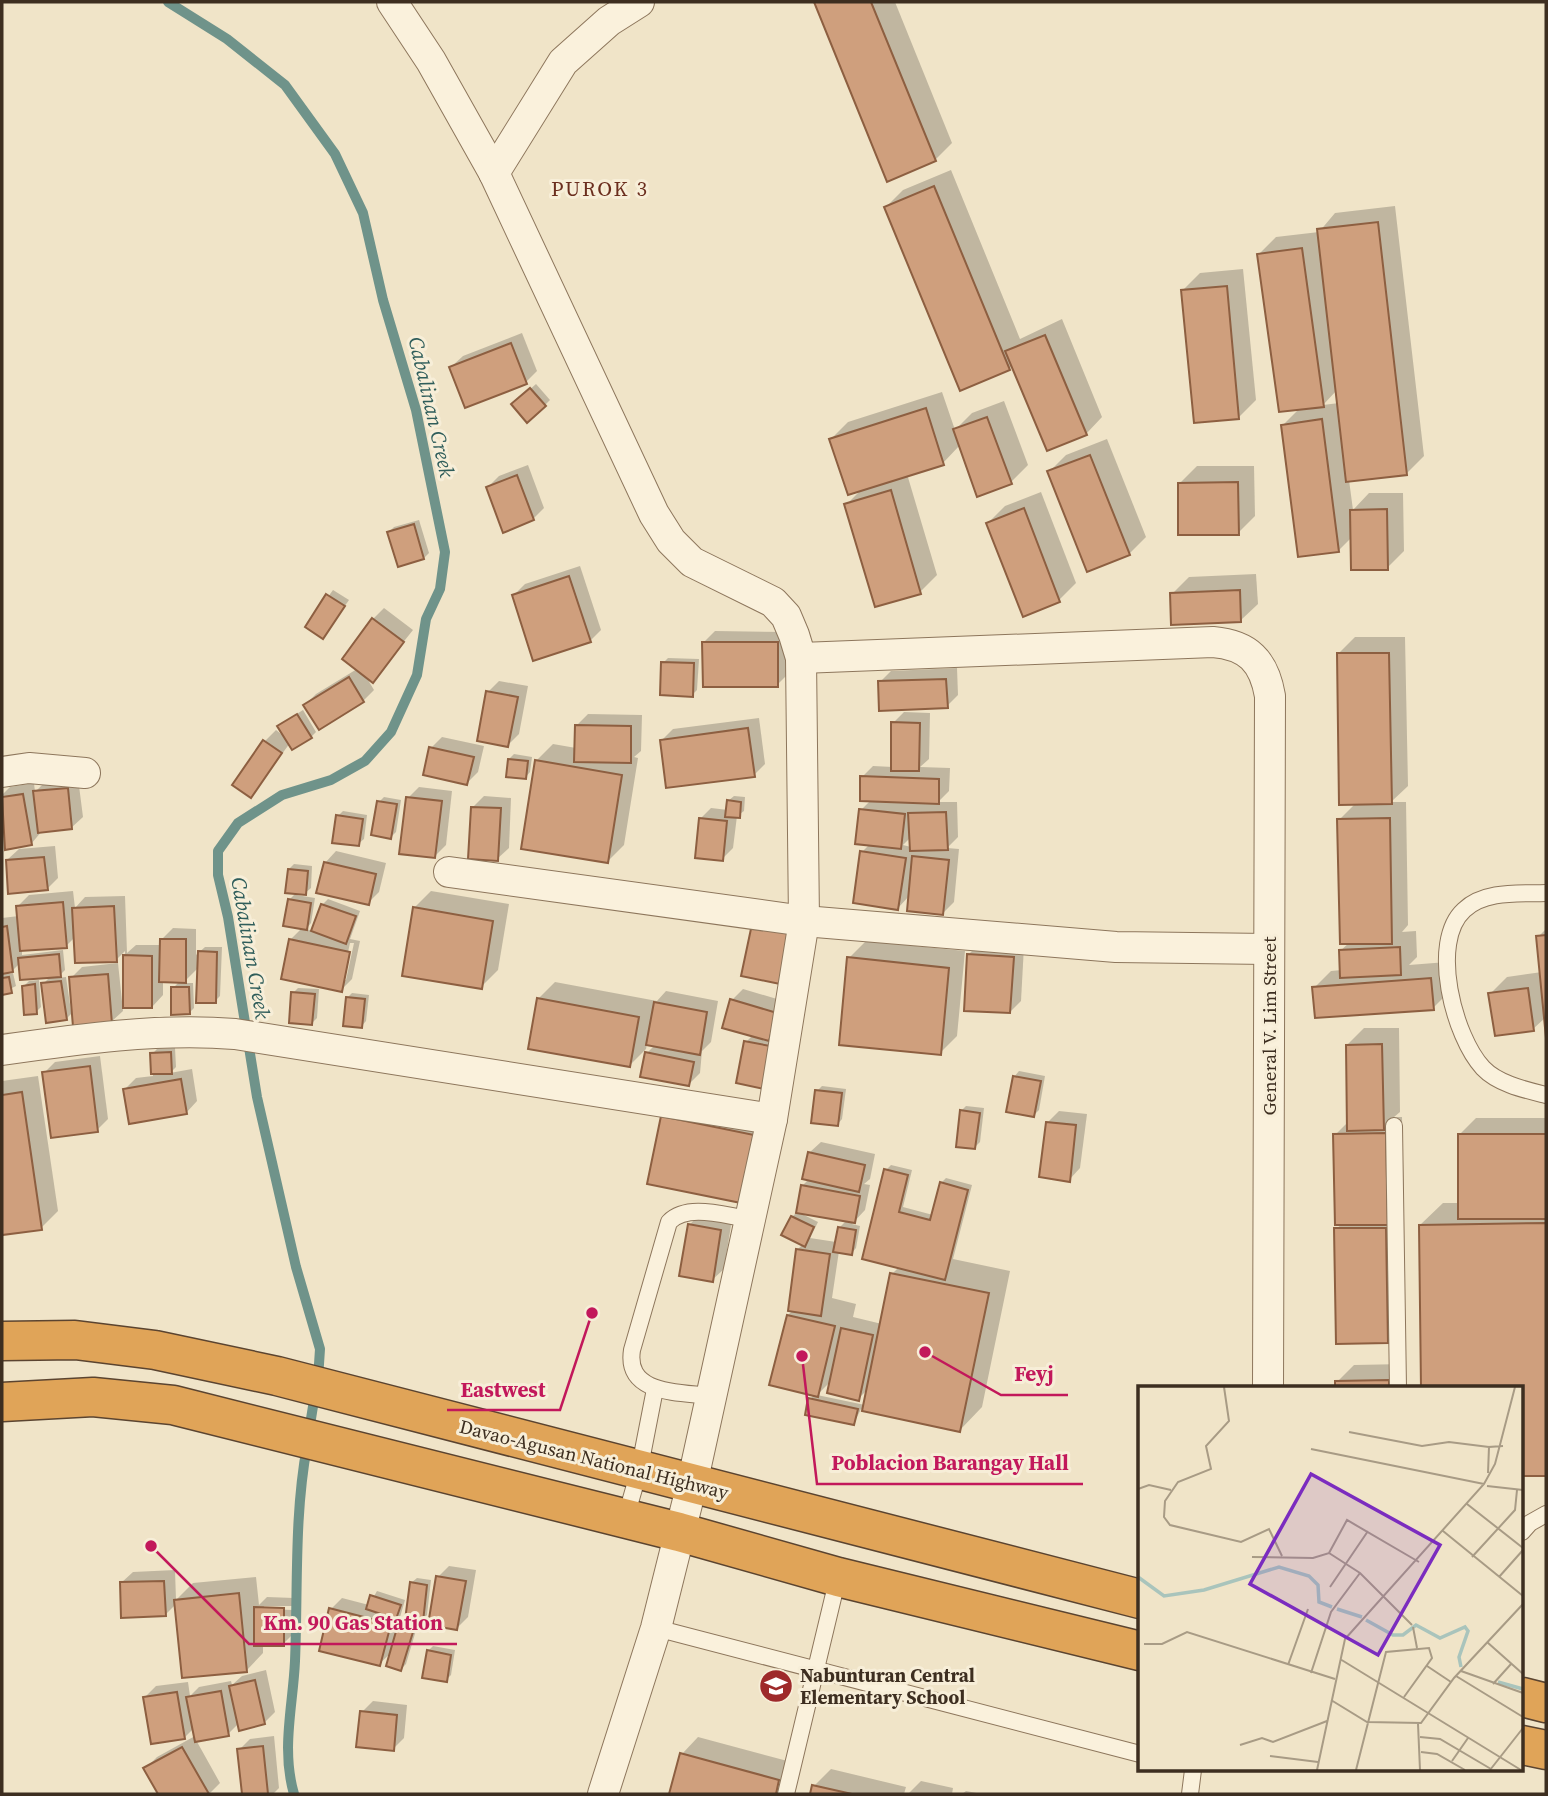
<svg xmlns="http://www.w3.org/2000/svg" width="1548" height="1796" font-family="'Source Serif 4',serif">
<rect width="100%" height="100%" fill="#f0e4c8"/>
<g fill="#0003" fill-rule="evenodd">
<polygon points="816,2 895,2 952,143 935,160 888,179"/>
<polygon points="951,170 1020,339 1062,319 1102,417 1086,434 1013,365 1009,369 886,207 903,190"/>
<path d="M1395,206L1424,456L1407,473L1349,480L1353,510L1369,493H1403L1404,551L1387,568L1352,537L1339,550L1283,425L1300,408L1259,254L1276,237L1319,232L1335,213ZM1337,390L1339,403L1323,405Z"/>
<polygon points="1243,269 1256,400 1239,417 1183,290 1200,273"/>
<polygon points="522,333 537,371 526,382 451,367 463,356"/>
<polygon points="536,384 550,400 545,405 519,399"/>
<polygon points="942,392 955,430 972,413 1004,401 1028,465 1011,482 960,445 943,463 907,474 937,575 920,592 846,505 862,489 831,439 848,422"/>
<polygon points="1107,439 1146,537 1129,554 1049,472 1066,455"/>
<polygon points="528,465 544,508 533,519 488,487 499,476"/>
<polygon points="1197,466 1254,466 1255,516 1238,533 1180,483"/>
<polygon points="1041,492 1076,583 1059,600 1024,614 988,523 1005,506"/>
<polygon points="419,520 429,553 424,558 389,532 394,527"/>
<polygon points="580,566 601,630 590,641 514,595 525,584"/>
<polygon points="1256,574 1258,604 1241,620 1172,594 1189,577"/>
<polygon points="333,590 349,600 323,637 307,626"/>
<polygon points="384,608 413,630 373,680 365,675 374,690 363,701 305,705 316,694 357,669 373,619"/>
<polygon points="715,631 788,632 788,674 777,685 704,642"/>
<polygon points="1355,637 1405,637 1408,786 1391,802 1406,802 1408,925 1402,932 1416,931 1417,957 1409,965 1447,962 1450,991 1433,1008 1314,988 1331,971 1342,970 1340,951 1349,943 1339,820 1356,803 1338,654"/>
<polygon points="668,658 699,659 697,690 692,695 663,663"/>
<polygon points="957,668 958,695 947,706 880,682 891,671"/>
<polygon points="499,681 528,686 519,734 508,745 488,692"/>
<polygon points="303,710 316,732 311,737 290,743 251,796 265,741 276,730 285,737 284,722"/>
<path d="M904,712L930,713L929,759L920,767L950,768L949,791L938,802H957L958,837L947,848L959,849L954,902L943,913L910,895L898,908L862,852L870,844L861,810L871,800L862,777L873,766L893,767V723ZM911,837V847L903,845Z"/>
<polygon points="588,714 642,715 641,751 634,757 638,758 624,845 607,862 536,761 553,744 576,748 577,725"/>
<polygon points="759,718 765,764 754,775 662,740 673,729"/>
<polygon points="442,737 484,746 478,772 467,783 431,748"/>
<polygon points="514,754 532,757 530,772 525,778 509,759"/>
<polygon points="78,778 83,817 71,828 42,831 31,844 6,848 2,828 2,795 10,787 34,783 35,792 46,781"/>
<polygon points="419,787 452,791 446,845 435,856 408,798"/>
<polygon points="484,796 511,798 509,848 497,859 473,807"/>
<polygon points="734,796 745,797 744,811 737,816 733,848 722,859 700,819 711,808 728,810 728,801"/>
<polygon points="384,797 401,800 396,832 391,837 379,802"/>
<polygon points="343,811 367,815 364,839 358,844 338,816"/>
<polygon points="55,846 58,878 47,889 7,860 19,849"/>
<polygon points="336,851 386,863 379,892 368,903 325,863"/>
<polygon points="294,864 312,866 311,888 305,893 289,869"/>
<polygon points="73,891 75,908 85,897 125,896 127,953 136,945 161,945 161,940 173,928 196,929 196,955 205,947 222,947 220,996 215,1001 199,967 183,983 193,983 194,1008 189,1013 173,988 180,981 163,980 163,995 152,1007 125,1007 125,951 116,960 76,936 66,946 22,949 22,955 63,950 65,970 57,978 66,977 71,1011 74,1011 71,978 82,967 118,963 123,1011 111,1022 74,1011 66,1019 43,984 51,976 20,963 9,974 13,973 16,986 2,993 2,976 6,971 2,972 2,918 19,916 18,906 29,895"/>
<polygon points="431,891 509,904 498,970 481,987 414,908"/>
<path d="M297,892L296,895L315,898L311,923L306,929L313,931L323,904L328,899L360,911L350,939L360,941L352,979L341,990L290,940L302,928L289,900ZM350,943H354L346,980H342Z"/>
<polygon points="1546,929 1546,1020 1546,1017 1533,1029 1490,994 1507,977 1542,972 1538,937"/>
<polygon points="866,941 965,951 957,1036 940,1053 849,958"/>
<polygon points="980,943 1024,946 1021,1001 1010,1012 969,954"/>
<polygon points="39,980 41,1007 36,1012 24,986 29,981"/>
<polygon points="555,982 657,1001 666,991 718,1001 711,1042 702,1051 700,1073 689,1084 647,1053 655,1045 647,1044 646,1049 629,1066 538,999"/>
<polygon points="298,988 319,989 317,1018 312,1023 293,993"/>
<polygon points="743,989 787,1002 772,1089 746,1042 753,1035 732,1000"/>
<polygon points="352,993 369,995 366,1021 361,1027 347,998"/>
<polygon points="1364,1028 1399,1028 1400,1112 1394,1117 1402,1117 1404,1206 1399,1212 1405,1324 1388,1341 1336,1229 1342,1224 1335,1135 1349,1121 1347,1045"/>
<polygon points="175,1048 176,1067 170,1073 192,1069 197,1101 186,1113 124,1090 136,1078 153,1076 152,1054 157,1049"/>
<polygon points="100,1056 108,1119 97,1130 44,1073 55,1062"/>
<polygon points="1019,1071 1045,1076 1039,1110 1033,1116 1014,1077"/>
<polygon points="38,1076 58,1211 41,1228 2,1233 2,1081"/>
<polygon points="822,1086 846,1089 842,1119 837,1125 817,1091"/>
<polygon points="966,1106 984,1108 980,1142 975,1147 961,1111"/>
<polygon points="1059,1111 1087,1114 1080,1168 1069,1180 1048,1122"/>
<polygon points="662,1117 770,1118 740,1201"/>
<polygon points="1476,1118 1546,1118 1546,1474 1522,1474 1522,1388 1423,1388 1420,1225 1443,1203 1460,1203 1459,1135"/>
<path d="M821,1142L875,1154L870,1179L864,1184L870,1185L865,1210L852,1224L860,1226L856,1248L851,1254L839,1251L832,1298L856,1304L853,1317L882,1324L892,1274L899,1267L886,1170L891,1165L912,1170L903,1207L933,1215L941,1183L946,1178L972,1185L953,1259L1010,1271L982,1407L960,1430L861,1409L854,1423L810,1399L815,1394L788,1315L793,1310L798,1249L803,1244L792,1217L798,1211L802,1186L809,1179V1153ZM800,1213L847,1220L839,1228L836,1242L810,1238L818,1222ZM831,1381L858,1399L868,1389L865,1405L817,1395Z"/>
<polygon points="701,1214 732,1219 724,1269 712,1280 689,1225"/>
<polygon points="1405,1364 1406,1388 1337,1388 1337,1382 1354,1365"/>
<polygon points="449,1566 476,1570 468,1617 457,1628 438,1577"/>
<path d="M175,1570L176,1600L193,1583L256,1577L259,1605L267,1597L294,1598V1633L283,1644H263V1653L247,1670L176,1604L165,1615L121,1583L133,1572ZM264,1606H293V1610L264,1609Z"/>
<polygon points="417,1578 431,1580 427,1615 422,1620 411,1583"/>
<polygon points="377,1591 405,1600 396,1631 403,1623 417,1627 406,1664 401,1669 392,1652 379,1664 331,1609 342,1598 369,1605"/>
<polygon points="433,1646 455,1650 451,1675 446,1680 428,1651"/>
<polygon points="266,1670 275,1712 264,1723 239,1723 228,1734 196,1740 220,1783 209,1794 160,1794 146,1768 157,1757 195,1736 194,1728 184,1738 145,1697 156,1686 188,1682 190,1696 199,1687 231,1681 232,1685 242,1676"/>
<polygon points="373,1701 407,1705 404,1738 393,1749 362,1712"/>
<polygon points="274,1736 279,1788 273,1794 244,1794 239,1750 250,1739"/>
<polygon points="698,1737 795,1763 787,1794 671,1794 682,1754"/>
<polygon points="831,1769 906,1787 904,1794 812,1794 814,1786"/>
<polygon points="921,1781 953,1788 952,1794 908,1794"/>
<polygon points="966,1791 982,1794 962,1794"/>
</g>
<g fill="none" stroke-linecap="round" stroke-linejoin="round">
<g stroke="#6f938a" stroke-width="10">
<polyline points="168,2 227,39 285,85 335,154 363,213 383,300 416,410 445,552 440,589 426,619 417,675 391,732 365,761 331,780 282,795 238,823 218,851 218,875 228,917 257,1097 296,1267 320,1349 318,1379"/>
<polyline points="309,1431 315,1394"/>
<path d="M294,1794C281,1749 293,1706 295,1661C298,1589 294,1517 307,1446"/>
</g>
</g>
<g fill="#cf9f7d" stroke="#8d5f41" stroke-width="2">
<polygon points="814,2 871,2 936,161 887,182"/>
<polygon points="934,186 1010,370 960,391 884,207"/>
<polygon points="1378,222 1407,475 1346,482 1317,229"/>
<polygon points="1302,248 1324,407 1279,412 1257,254"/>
<polygon points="1227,286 1239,419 1194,423 1181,290"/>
<polygon points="1045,335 1087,435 1047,451 1005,351"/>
<polygon points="511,343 527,384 465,408 449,367"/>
<polygon points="530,388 546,406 527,423 511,404"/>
<polygon points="926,408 944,465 848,495 829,439"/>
<polygon points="987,417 1012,484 977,497 953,429"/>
<polygon points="1322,419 1339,552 1298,557 1281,425"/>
<polygon points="1090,455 1130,555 1087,572 1047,471"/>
<polygon points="517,475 534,520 503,533 486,487"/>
<polygon points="1238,482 1239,535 1178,535 1178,483"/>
<polygon points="891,490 921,594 875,607 844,504"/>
<polygon points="1024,508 1060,602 1023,617 986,523"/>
<polygon points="1387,509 1388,570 1351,570 1350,510"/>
<polygon points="414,524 424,559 398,567 387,532"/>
<polygon points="569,576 591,642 533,661 512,595"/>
<polygon points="1240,590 1241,622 1171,625 1170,593"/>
<polygon points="326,594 345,606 323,639 305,627"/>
<polygon points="372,618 404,642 373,683 342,659"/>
<polygon points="702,642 778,642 778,687 703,687"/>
<polygon points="1337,653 1389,653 1392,804 1339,805"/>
<polygon points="661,662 694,663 693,697 660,695"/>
<polygon points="349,677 364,702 319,730 303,705"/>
<polygon points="946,679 948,708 879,711 878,681"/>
<polygon points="486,691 518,697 508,747 477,741"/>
<polygon points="297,714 312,738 292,750 277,726"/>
<polygon points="891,722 920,723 919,771 891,771"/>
<polygon points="575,725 631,726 631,763 574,762"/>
<polygon points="748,728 755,777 666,788 660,740"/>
<polygon points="263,740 282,753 251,798 232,785"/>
<polygon points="429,747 474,757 467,785 423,775"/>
<polygon points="508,759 528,761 526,779 506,777"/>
<polygon points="535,760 622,775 608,863 521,849"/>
<polygon points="860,776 939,779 939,804 860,801"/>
<polygon points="68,788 72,829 38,833 33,791"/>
<polygon points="23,794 32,845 5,850 2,797"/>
<polygon points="406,797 442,801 435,858 399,854"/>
<polygon points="727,800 741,802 740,818 725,817"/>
<polygon points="377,801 397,804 391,839 371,835"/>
<polygon points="471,807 501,808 498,861 468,859"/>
<polygon points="859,809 905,814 901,849 855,844"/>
<polygon points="946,812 948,850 910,851 908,813"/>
<polygon points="336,815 363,819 359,846 332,843"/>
<polygon points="699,818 727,821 723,861 695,858"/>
<polygon points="1390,818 1392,944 1340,944 1337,819"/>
<polygon points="860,851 906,858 898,910 853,903"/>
<polygon points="912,856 949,860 943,915 907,911"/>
<polygon points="44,857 48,890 8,894 6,860"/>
<polygon points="324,862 376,874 369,905 316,893"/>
<polygon points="288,869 308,871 306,895 285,893"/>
<polygon points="288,899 311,903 307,930 283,926"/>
<polygon points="63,902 67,948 20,951 16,906"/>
<polygon points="321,904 356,916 346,944 311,931"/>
<polygon points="114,906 117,962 75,963 72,908"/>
<polygon points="413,907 493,921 482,989 402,976"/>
<polygon points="752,924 796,933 785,985 741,976"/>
<polygon points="7,926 13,972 2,974 2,927"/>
<polygon points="1546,935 1546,1038 1536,936"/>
<polygon points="160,939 186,939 186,983 159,982"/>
<polygon points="289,939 350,952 342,992 281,979"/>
<polygon points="1400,947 1401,975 1340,978 1339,950"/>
<polygon points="198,951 217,952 216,1003 196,1003"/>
<polygon points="59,954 61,977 20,980 18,958"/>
<polygon points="967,954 1014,957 1010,1013 964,1011"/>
<polygon points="123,955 152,956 152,1008 123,1008"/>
<polygon points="847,957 949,968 941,1055 839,1045"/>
<polygon points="108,974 112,1024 73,1027 69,977"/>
<polygon points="9,977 12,993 2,995 2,978"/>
<polygon points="1431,978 1434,1010 1315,1018 1312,987"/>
<polygon points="61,981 67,1020 46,1023 41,983"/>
<polygon points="35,984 37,1014 24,1015 22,986"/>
<polygon points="171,987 189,987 190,1014 171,1015"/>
<polygon points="1528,988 1534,1031 1495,1036 1488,993"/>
<polygon points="291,992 315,994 312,1025 289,1023"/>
<polygon points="346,997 365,999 362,1028 343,1026"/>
<polygon points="537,998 639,1017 630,1067 528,1049"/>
<polygon points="730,999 777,1013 769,1041 722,1028"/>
<polygon points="654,1002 707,1012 700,1055 646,1045"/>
<polygon points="744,1041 781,1048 773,1091 736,1083"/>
<polygon points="1382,1044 1384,1130 1347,1131 1346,1045"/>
<polygon points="171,1052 172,1074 151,1074 150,1053"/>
<polygon points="645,1052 694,1062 689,1086 640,1077"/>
<polygon points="90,1066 98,1132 51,1138 42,1072"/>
<polygon points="1013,1076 1041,1081 1034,1117 1006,1112"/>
<polygon points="181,1079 187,1114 129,1124 123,1089"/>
<polygon points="815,1090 842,1093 838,1126 811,1123"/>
<polygon points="22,1092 42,1230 2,1235 2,1095"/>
<polygon points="960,1110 980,1113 975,1149 956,1147"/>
<polygon points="661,1116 754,1135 741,1203 647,1184"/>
<polygon points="1046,1122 1076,1125 1070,1182 1039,1177"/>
<polygon points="1386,1133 1388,1225 1335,1225 1333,1134"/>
<rect x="1458" y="1134" width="88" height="85"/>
<polygon points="808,1152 865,1165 859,1192 802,1179"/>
<polygon points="884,1169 908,1175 899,1212 930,1220 940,1182 968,1190 945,1280 862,1259"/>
<polygon points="801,1185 860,1196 855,1223 796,1213"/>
<polygon points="791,1216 814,1227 805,1247 781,1235"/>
<polygon points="1546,1223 1546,1476 1522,1476 1522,1388 1421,1388 1419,1225"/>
<polygon points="688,1224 721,1230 713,1282 679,1276"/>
<polygon points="838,1227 856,1230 852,1255 833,1252"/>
<polygon points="1334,1228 1386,1228 1388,1343 1336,1344"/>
<polygon points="796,1249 830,1254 821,1316 788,1311"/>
<polygon points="890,1273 989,1293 960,1432 862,1411"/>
<polygon points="787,1315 835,1326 818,1397 769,1385"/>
<polygon points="841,1328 873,1335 859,1401 827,1393"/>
<polygon points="1389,1380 1389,1388 1335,1388 1335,1381"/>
<polygon points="808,1398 858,1409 854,1425 805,1415"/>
<polygon points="436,1576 466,1581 457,1630 428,1625"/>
<polygon points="164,1581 166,1616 121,1618 120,1582"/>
<polygon points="410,1582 427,1585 423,1622 405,1620"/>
<polygon points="239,1593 247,1672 182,1678 174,1600"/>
<polygon points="370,1595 401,1605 396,1619 366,1609"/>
<polygon points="254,1607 284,1608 284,1646 254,1646"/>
<polygon points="329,1608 391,1624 380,1666 319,1651"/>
<polygon points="397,1628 413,1632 401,1671 386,1666"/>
<polygon points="427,1650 451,1655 447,1682 422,1678"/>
<polygon points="255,1680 265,1724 239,1731 229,1686"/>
<polygon points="221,1691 229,1736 195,1742 186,1697"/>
<polygon points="177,1692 185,1739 151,1744 143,1697"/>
<polygon points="360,1711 397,1715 394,1751 356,1747"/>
<polygon points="263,1746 268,1794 242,1794 237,1749"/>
<polygon points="182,1747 209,1794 158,1794 143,1768"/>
<polygon points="680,1753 779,1780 776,1794 669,1794"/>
<polygon points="812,1785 852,1794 810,1794"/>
</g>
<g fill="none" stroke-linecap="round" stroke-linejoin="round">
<g stroke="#8d765c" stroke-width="18">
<g id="lane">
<path d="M1546,893C1520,894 1485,890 1464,910C1429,942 1454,1037 1483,1068C1498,1084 1526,1090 1546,1095"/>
<polyline points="1394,1126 1398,1388"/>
<path d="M710,1396C680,1392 625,1395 632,1350L669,1222C688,1203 725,1216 749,1219"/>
<polyline points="625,1520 639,1471 655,1389"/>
<polyline points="1522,1532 1530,1523 1546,1514"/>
<polyline points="656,1628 1140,1754"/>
<polyline points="786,1794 838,1577"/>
<polyline points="1190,1794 1193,1770"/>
</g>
</g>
<g stroke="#8d765c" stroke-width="32">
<g id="street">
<polyline points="392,2 431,61 494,173 654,514 671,541 692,562 773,602 786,616 794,635 801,658 804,921 772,1119 692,1484 656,1628 603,1794"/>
<polyline points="494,173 563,62 609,21 639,2"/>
<path d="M801,658L1213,642C1248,645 1264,661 1270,696L1268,1388"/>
<polyline points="2,772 29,768 85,773"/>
<polyline points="449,872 804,921 1116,947 1268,949"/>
<path d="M2,1050C79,1039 157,1028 235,1034L772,1119"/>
</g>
</g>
<g stroke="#5b4430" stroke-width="41">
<g id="highway">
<polyline points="2,1341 75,1340 155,1350 277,1376 1140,1599"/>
<polyline points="2,1402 93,1397 173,1405 679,1532 838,1577 1140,1651"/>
<polyline points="1522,1697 1546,1703"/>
<polyline points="1522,1745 1546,1750"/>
</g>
</g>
<use href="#lane" stroke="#faf1dc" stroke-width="16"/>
<use href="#street" stroke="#faf1dc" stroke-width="30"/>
<use href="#highway" stroke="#e0a458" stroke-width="38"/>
</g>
<defs>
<g id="school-disc" transform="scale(1.75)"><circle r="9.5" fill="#9e2a2b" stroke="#f7eed8"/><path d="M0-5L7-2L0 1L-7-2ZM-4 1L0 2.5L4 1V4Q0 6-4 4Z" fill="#fff"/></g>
</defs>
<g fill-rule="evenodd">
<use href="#school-disc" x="776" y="1686"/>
</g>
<g text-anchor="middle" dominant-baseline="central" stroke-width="6" stroke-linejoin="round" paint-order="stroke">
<g font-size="19" fill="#3d2e20" stroke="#f7eed8">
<text transform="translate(1269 1026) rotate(-90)">General V. Lim Street</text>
<text transform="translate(594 1459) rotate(14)">Davao-Agusan National Highway</text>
</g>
<g font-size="19" font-weight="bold" fill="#3d2e20" stroke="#f7eed8" text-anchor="start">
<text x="800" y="1675">Nabunturan Central<tspan x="800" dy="22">Elementary School</tspan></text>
</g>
<g font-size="21" letter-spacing="2" fill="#6b2e1e" stroke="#f7eed8">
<text x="600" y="188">PUROK 3</text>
</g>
<g font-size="21" font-style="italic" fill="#2f5d5a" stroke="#f7eed8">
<text transform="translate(432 407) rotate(77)">Cabalinan Creek</text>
<text transform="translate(251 948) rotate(80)">Cabalinan Creek</text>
</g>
</g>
<g transform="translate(1138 1386)">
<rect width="385" height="385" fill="#f0e4c8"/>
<path fill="none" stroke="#a9c4bc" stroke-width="3.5" d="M0,191L26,210L66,204L141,181L171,190L180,199L181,216L194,221M199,223L224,231M228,234L255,249H265L278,239L302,252L327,241L330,245L321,271L323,281M360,296L385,303"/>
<path fill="none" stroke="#a89b85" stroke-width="2" d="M86,1L91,35L68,60L73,83L40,96L27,115L26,131L32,139L103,156L131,143L144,170M211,46L284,60L311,56L351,61M173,63L346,98M350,87L351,61L365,60M349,100L385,104M0,103L11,99L33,104M329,118L385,162M305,145L385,210M191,167L209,134L281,176M114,171L175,172L191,167L222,187L274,239M334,171L377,124L379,104M361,191L385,164M192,201L230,145M275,241L279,262M349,256L385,288M6,258H24L49,246L197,293M202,273L383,384M150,279L170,223M289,280L313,296M323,285L385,307M173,287L193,226L222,187M318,290L385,331M355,298L373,278M193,314L229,336L283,337L316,292L385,218M280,338L282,384M282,351L302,353L353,383M102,359L124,352L135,356L189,335M283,366L299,368L327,384M132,370L180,376M314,375L330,352M179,384L207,253L346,98L357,78L377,1M218,384L248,266L291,262L294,272L266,311M352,384L385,342"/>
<path fill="#7b2cbf" fill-opacity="0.15" stroke="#7b2cbf" stroke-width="3.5" d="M173,88L302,159L240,269L112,198Z"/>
<rect width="385" height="385" fill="none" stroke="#3d2e20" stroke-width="3.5"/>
</g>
<path fill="none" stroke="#c2185b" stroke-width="2.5" d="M925 1352L1001 1395H1068M592 1313L560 1410H447M802 1356L817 1484H1083M151 1546L249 1644H457"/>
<g fill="#c2185b" stroke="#f7eed8" stroke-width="2.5">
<circle cx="925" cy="1352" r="7"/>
<circle cx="592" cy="1313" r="7"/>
<circle cx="802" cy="1356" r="7"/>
<circle cx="151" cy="1546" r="7"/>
</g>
<g font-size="21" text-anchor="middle" font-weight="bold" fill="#c2185b" stroke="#f7eed8" stroke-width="6" stroke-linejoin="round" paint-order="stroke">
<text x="1034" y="1381">Feyj</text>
<text x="503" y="1397">Eastwest</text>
<text x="950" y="1470">Poblacion Barangay Hall</text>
<text x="353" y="1630">Km. 90 Gas Station</text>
</g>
<rect width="1548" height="1796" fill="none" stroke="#3d2e20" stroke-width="7"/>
</svg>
